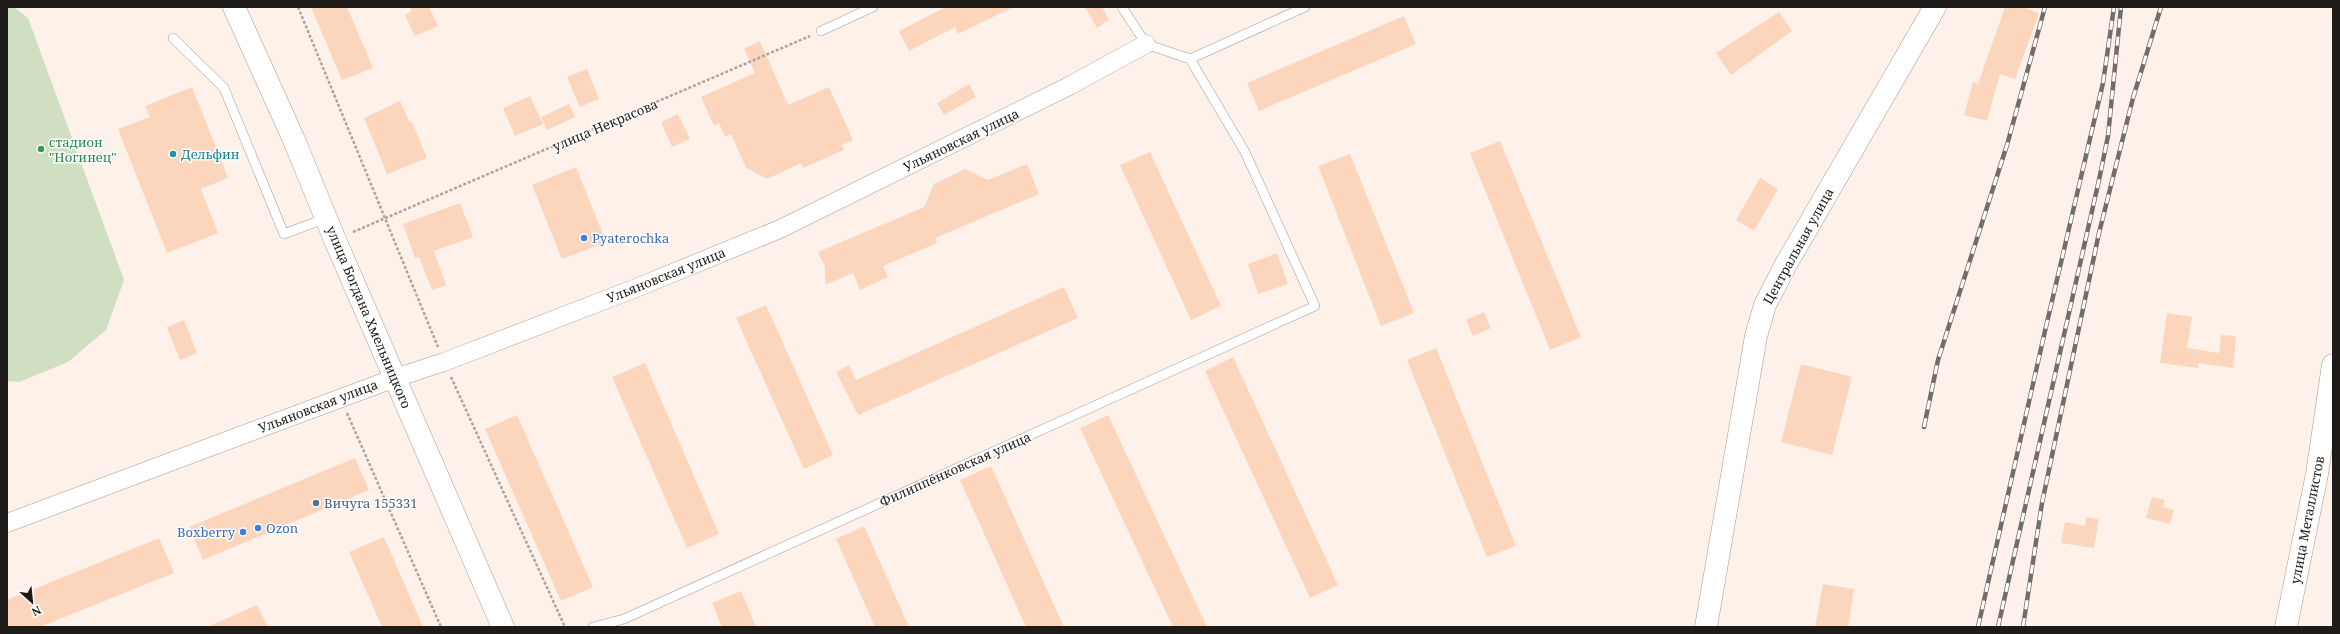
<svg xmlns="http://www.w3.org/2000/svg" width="2340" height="634" font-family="'Noto Serif',serif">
<rect width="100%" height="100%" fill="#fef1e9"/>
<polygon fill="#d0dec1" points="7,7 14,7 28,18 124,280 106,330 68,362 19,382 7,381"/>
<g fill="#fcd6bc">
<polygon points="311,7 347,7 373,68 342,80"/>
<polygon points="410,7 429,7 438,26 415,36 405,15 412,11"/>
<polygon points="946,7 1014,7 958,34 955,27 909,51 899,31"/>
<polygon points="1085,7 1102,7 1109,20 1097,28"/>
<polygon points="2005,7 2023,7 2039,13 2015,79 2000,74 1987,121 1964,115 1973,82 1978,84"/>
<polygon points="1779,12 1792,31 1731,75 1716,53"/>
<polygon points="1404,16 1416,44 1259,111 1247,83"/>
<polygon points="760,41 788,105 829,87 853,140 842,145 844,150 803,168 801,163 767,179 746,168 731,134 725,137 719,123 714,126 701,97 755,73 744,49"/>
<polygon points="587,69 599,99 580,107 567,77"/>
<polygon points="969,84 976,97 944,115 937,103"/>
<polygon points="192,87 228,178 201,189 218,233 167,253 118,129 150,117 145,106"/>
<polygon points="530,96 543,124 515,136 503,108"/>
<polygon points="400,101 410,123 412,122 427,158 387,174 364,118"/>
<polygon points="569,104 575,117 547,130 541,117"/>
<polygon points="678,114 690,139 672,147 661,122"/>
<polygon points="1500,141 1581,337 1550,350 1470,153"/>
<polygon points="1150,152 1221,306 1191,320 1120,165"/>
<polygon points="1350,154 1414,313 1381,326 1318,166"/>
<polygon points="1027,164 1039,194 935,238 937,243 883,266 888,277 860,290 853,273 825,285 825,267 818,252 924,207 934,184 965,169 988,180"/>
<polygon points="576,167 606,242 562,259 532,185"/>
<polygon points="1760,178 1778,189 1754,231 1736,220"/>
<polygon points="460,203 473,237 434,251 446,285 432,290 419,257 415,258 403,224"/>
<polygon points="1277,253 1288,284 1258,294 1248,264"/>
<polygon points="1064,287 1078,318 858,415 836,372 849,365 856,380"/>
<polygon points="766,305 833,455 804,469 736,318"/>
<polygon points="1484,312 1491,328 1473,336 1466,320"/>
<polygon points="2167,313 2192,317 2187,348 2219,353 2221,335 2236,336 2233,368 2198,363 2198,368 2160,363"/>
<polygon points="184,320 197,353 180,360 167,327"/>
<polygon points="1436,348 1516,546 1487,557 1407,360"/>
<polygon points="1233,357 1338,585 1310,598 1205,371"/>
<polygon points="645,363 719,534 687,548 612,377"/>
<polygon points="1801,364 1852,377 1832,455 1781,442"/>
<polygon points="517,415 593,587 561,601 485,429"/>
<polygon points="1108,415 1207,627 1173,627 1080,428"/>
<polygon points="355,458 369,490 203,560 189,527"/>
<polygon points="991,466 1064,627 1026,627 960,480"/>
<polygon points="2152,497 2165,500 2163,507 2174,510 2170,524 2146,518"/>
<polygon points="2086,517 2099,519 2094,548 2061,543 2065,522 2085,526"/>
<polygon points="864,526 909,627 875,627 836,539"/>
<polygon points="384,537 423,627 382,627 349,552"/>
<polygon points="159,538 174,573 40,627 7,627 7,600"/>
<polygon points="1823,584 1854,589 1848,627 1815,627"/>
<polygon points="741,591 756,627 722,627 712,603"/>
<polygon points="257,605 268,627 207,627"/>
</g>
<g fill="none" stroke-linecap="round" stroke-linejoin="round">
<g stroke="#a59a92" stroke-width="10">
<g id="lane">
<polyline points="1122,7 1146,44 1190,59 1305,7"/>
<polyline points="821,31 873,7"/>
<polyline points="173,38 224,88 284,234 326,218"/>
<polyline points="593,627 624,619 1315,306 1245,152 1190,59"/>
</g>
</g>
<g stroke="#a59a92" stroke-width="19">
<polyline id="street" points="7,523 395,378 444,362 636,288 780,229 1069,86 1146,44"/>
</g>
<g stroke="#a59a92" stroke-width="23">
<g id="secondary">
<polyline points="234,7 294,140 335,240 503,627"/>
<polyline points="1706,627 1756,336 1765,305 1785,266 1935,7"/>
<polyline points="2286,627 2317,474 2333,365"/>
</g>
</g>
<g stroke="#aea49e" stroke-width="2.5" stroke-dasharray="3 2" stroke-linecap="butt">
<polyline points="298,7 438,347"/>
<polyline points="353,232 810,36"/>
<polyline points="451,377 565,627"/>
<polyline points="347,413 441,627"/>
</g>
<use href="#lane" stroke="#fff" stroke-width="9"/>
<use href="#street" stroke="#fff" stroke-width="18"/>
<use href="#secondary" stroke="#fff" stroke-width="22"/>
<g stroke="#736c67" stroke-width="4.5">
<g id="rail">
<polyline points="1924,427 1938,360 2007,145 2045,7"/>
<polyline points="1978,627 2045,331 2103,83 2114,7"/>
<polyline points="1998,627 2099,180 2108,136 2121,7"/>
<polyline points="2023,627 2042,503 2099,233 2133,98 2161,7"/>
</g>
</g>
<use href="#rail" stroke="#fff" stroke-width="3" stroke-dasharray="9" stroke-linecap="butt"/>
</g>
<circle fill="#2e9e5b" stroke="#fff" stroke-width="1.5" cx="41" cy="149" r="4"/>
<circle fill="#0f9aa8" stroke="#fff" stroke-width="1.5" cx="173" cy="154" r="4"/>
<g fill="#3f7fe0" stroke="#fff" stroke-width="1.5">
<circle cx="584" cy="238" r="4"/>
<circle cx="258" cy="528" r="4"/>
<circle cx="243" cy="532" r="4"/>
</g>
<circle fill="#5c6f8a" stroke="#fff" stroke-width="1.5" cx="316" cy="503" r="4"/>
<g text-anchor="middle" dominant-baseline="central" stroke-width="3" stroke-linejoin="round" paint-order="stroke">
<g font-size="13" fill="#1f1b18" stroke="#fff">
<text transform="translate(605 125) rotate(-23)">улица Некрасова</text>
<text transform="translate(961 140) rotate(-26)">Ульяновская улица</text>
<text transform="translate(1798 246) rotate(-61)">Центральная улица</text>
<text transform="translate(666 275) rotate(-22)">Ульяновская улица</text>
<text transform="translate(369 317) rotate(67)">улица Богдана Хмельницкого</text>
<text transform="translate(318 406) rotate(-21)">Ульяновская улица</text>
<text transform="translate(955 469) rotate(-24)">Филиппёнковская улица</text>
<text transform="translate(2307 520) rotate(-79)">улица Металлистов</text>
</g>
<g font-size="13" fill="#27864d" stroke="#fff" text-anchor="start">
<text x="49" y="142">стадион<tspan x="49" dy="15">"Ногинец"</tspan></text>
</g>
<g font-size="13" fill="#0d838f" stroke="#fff" text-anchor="start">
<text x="181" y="154">Дельфин</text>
</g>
<g font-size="13" fill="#366cbe" stroke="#fff" text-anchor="start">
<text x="592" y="238">Pyaterochka</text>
<text x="266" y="528">Ozon</text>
<text x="235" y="532" text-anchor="end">Boxberry</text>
</g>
<g font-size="13" fill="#4e5e75" stroke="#fff" text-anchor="start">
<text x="324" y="503">Вичуга 155331</text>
</g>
</g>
<rect width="2340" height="634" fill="none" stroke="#1f1b18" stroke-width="16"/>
<g transform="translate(32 602) rotate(153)" stroke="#ffffff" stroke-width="3" paint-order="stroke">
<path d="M0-3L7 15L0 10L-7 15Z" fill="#1f1b18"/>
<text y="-6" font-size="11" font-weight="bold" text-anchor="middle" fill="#1f1b18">N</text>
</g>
</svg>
